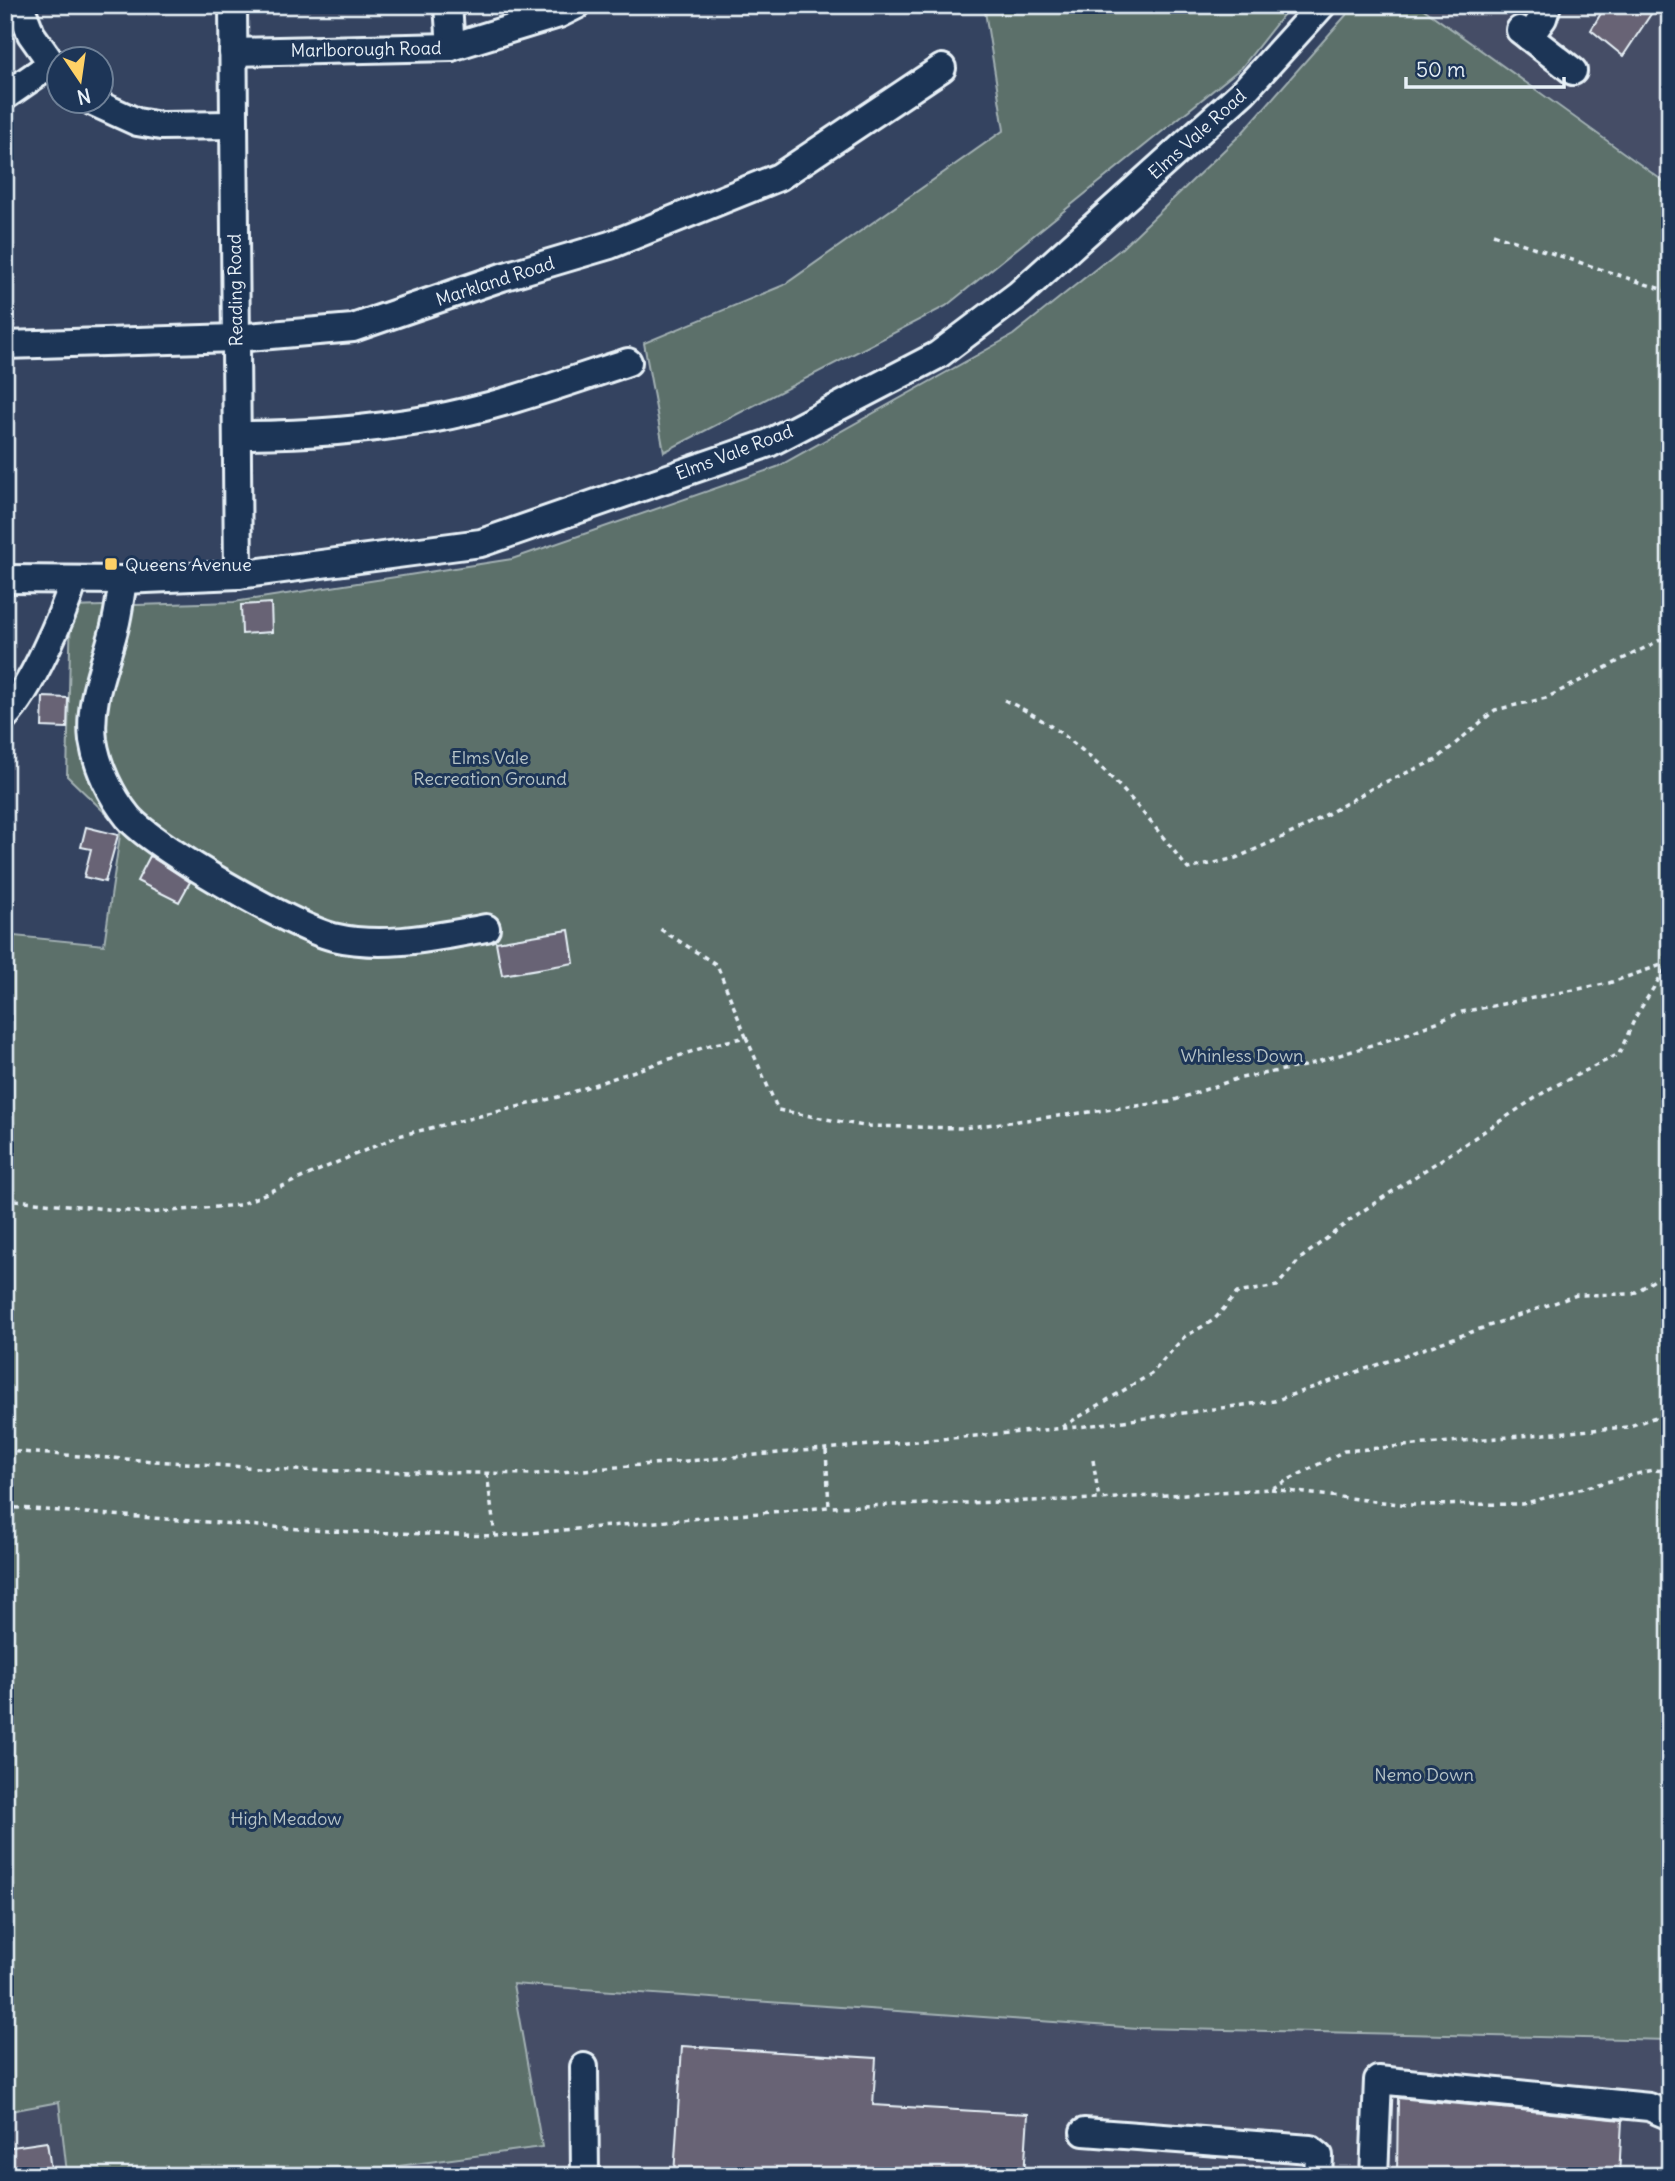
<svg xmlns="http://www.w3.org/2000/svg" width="1675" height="2181" font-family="Delius,sans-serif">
<rect width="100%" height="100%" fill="#344360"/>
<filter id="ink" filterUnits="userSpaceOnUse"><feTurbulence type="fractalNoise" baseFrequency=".0143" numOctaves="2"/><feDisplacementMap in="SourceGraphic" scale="14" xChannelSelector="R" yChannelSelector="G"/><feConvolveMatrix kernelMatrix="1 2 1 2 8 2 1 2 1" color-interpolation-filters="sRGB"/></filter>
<g filter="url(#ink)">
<g fill="#444d66">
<polygon points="1418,5 1670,5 1670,184"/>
<polygon points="512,1984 1138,2028 1670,2040 1670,2176 323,2176 542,2147"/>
<polygon points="59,2101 67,2172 80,2176 5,2176 5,2112"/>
</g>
<g fill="#5b6f6b" stroke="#a2b0b2" stroke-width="2">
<polygon points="984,5 1291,5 1242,67 946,306 664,452 644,343 784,285 1004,130"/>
<polygon points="1355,5 1418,5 1670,186 1670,2040 1138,2028 513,1984 542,2147 323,2176 80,2176 67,2173 59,2102 5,2112 5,935 104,945 121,828 67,776 71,607 234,602 512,559 777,467 1013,335 1122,248 1242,133"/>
</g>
<g fill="#686474" stroke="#e8f1f8" stroke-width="2">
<polygon points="1606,5 1657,5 1623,56 1591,30"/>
<polygon points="271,603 272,632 242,634 241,605"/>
<polygon points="43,697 68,698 67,728 42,727"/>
<polygon points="86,827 118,835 105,882 84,877 91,849 81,847"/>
<polygon points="150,856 190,882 179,902 137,881"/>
<polygon points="569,930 574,963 502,975 496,942"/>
<polygon points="682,2046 876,2058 873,2105 1028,2114 1024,2176 674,2176"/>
<polygon points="1398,2098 1622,2120 1619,2176 1397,2176"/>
<polygon points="47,2142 52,2176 5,2176 5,2148"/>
</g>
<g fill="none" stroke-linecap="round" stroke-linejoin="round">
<g stroke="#e8f1f8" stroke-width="32">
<g id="minor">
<polyline points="20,5 31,34 60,75"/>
<polyline points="233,5 238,575"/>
<polyline points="448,5 451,47"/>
<polyline points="1520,30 1573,71"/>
<polyline points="1529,37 1543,18 1547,5"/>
<polyline points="233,52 451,47 559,14 577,5"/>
<polyline points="5,96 50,65"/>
<polyline points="93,102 137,122 161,126 232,125"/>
<polyline points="5,345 236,338 353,328 502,277 610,245 779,177 942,68"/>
<path d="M238,435C303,435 368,430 431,419C498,407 564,383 628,362"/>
<polyline points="5,579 123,580 238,575 481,543 769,443 938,355 1019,294 1244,91 1322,5"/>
<path d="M123,580C121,594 119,608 116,622C107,662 88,698 93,740C97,767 111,796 128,817C155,848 293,927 333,937C384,949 436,937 486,928"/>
<path d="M5,716C30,691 63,615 74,580"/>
<polyline points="584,2067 585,2176"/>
<polyline points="1084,2132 1310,2149 1319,2156 1318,2176"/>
<polyline points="1374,2176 1378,2080 1649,2107 1670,2116"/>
</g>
</g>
<g stroke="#e8f1f8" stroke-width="3.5" stroke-dasharray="5 5" stroke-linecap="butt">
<polyline points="1493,234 1670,292"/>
<path d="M1004,700C1083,735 1136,802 1188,869L1236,858L1303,828L1376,786L1436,760L1495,710L1546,698L1670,635"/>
<polyline points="746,1037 778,1110 864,1126 962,1128 1169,1102 1236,1079 1304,1066 1404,1035 1462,1012 1609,983 1670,962"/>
<polyline points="5,1199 148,1213 239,1205 398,1136 558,1097 711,1045 746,1037 717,965 660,929"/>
<polyline points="1062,1427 1151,1374 1184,1337 1214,1320 1237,1293 1277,1286 1300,1259 1358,1214 1549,1089 1619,1054 1636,1016 1669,963"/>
<polyline points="826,1450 829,1507"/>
<polyline points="5,1451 290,1470 537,1474 1078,1427 1274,1401 1577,1295 1633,1294 1670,1270"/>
<polyline points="1093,1460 1099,1499"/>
<polyline points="487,1473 495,1536"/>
<polyline points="1271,1489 1408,1505 1522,1504 1652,1470 1670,1471"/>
<polyline points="5,1507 327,1531 495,1536 829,1507 1099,1499 1271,1489 1344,1451 1627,1427 1670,1412"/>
</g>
<use href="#minor" stroke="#1d3557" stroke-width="26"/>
</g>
</g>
<rect fill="#ffd166" stroke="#1d3557" stroke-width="2.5" x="104" y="557" width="14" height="14" rx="3.5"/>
<g text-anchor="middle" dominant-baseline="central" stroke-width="6" stroke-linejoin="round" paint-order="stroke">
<g font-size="18" fill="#e8f1f8" stroke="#1d3557">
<text transform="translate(366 49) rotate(-1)">Marlborough Road</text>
<text transform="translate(1197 134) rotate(-42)">Elms Vale Road</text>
<text transform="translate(495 281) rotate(-18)">Markland Road</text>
<text transform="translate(235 290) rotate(-91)">Reading Road</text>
<text transform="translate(734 452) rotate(-21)">Elms Vale Road</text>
</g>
<g font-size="18" fill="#e8f1f8" stroke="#1d3557" text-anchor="start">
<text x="125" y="564">Queens Avenue</text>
</g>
<g font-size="18" fill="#b7c4c7" stroke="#1d3557">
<text x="490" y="757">Elms Vale<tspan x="490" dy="21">Recreation Ground</tspan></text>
<text x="1242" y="1055">Whinless Down</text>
<text x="1424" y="1774">Nemo Down</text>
<text x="286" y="1818">High Meadow</text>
</g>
</g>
<rect width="1675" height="2181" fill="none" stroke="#1d3557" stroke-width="28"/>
<rect x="14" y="14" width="1647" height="2153" fill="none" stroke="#e8f1f8" stroke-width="2.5" filter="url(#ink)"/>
<g transform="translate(80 80) rotate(167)"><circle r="33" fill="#1d3557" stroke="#6e8097" stroke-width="2"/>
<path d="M0-5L12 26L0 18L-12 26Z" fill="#ffd166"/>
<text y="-10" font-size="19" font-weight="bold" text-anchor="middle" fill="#e8f1f8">N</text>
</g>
<path d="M1406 77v10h158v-10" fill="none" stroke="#e8f1f8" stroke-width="3.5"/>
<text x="1416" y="77" font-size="21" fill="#e8f1f8" stroke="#1d3557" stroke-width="5" paint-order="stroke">50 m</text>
</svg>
